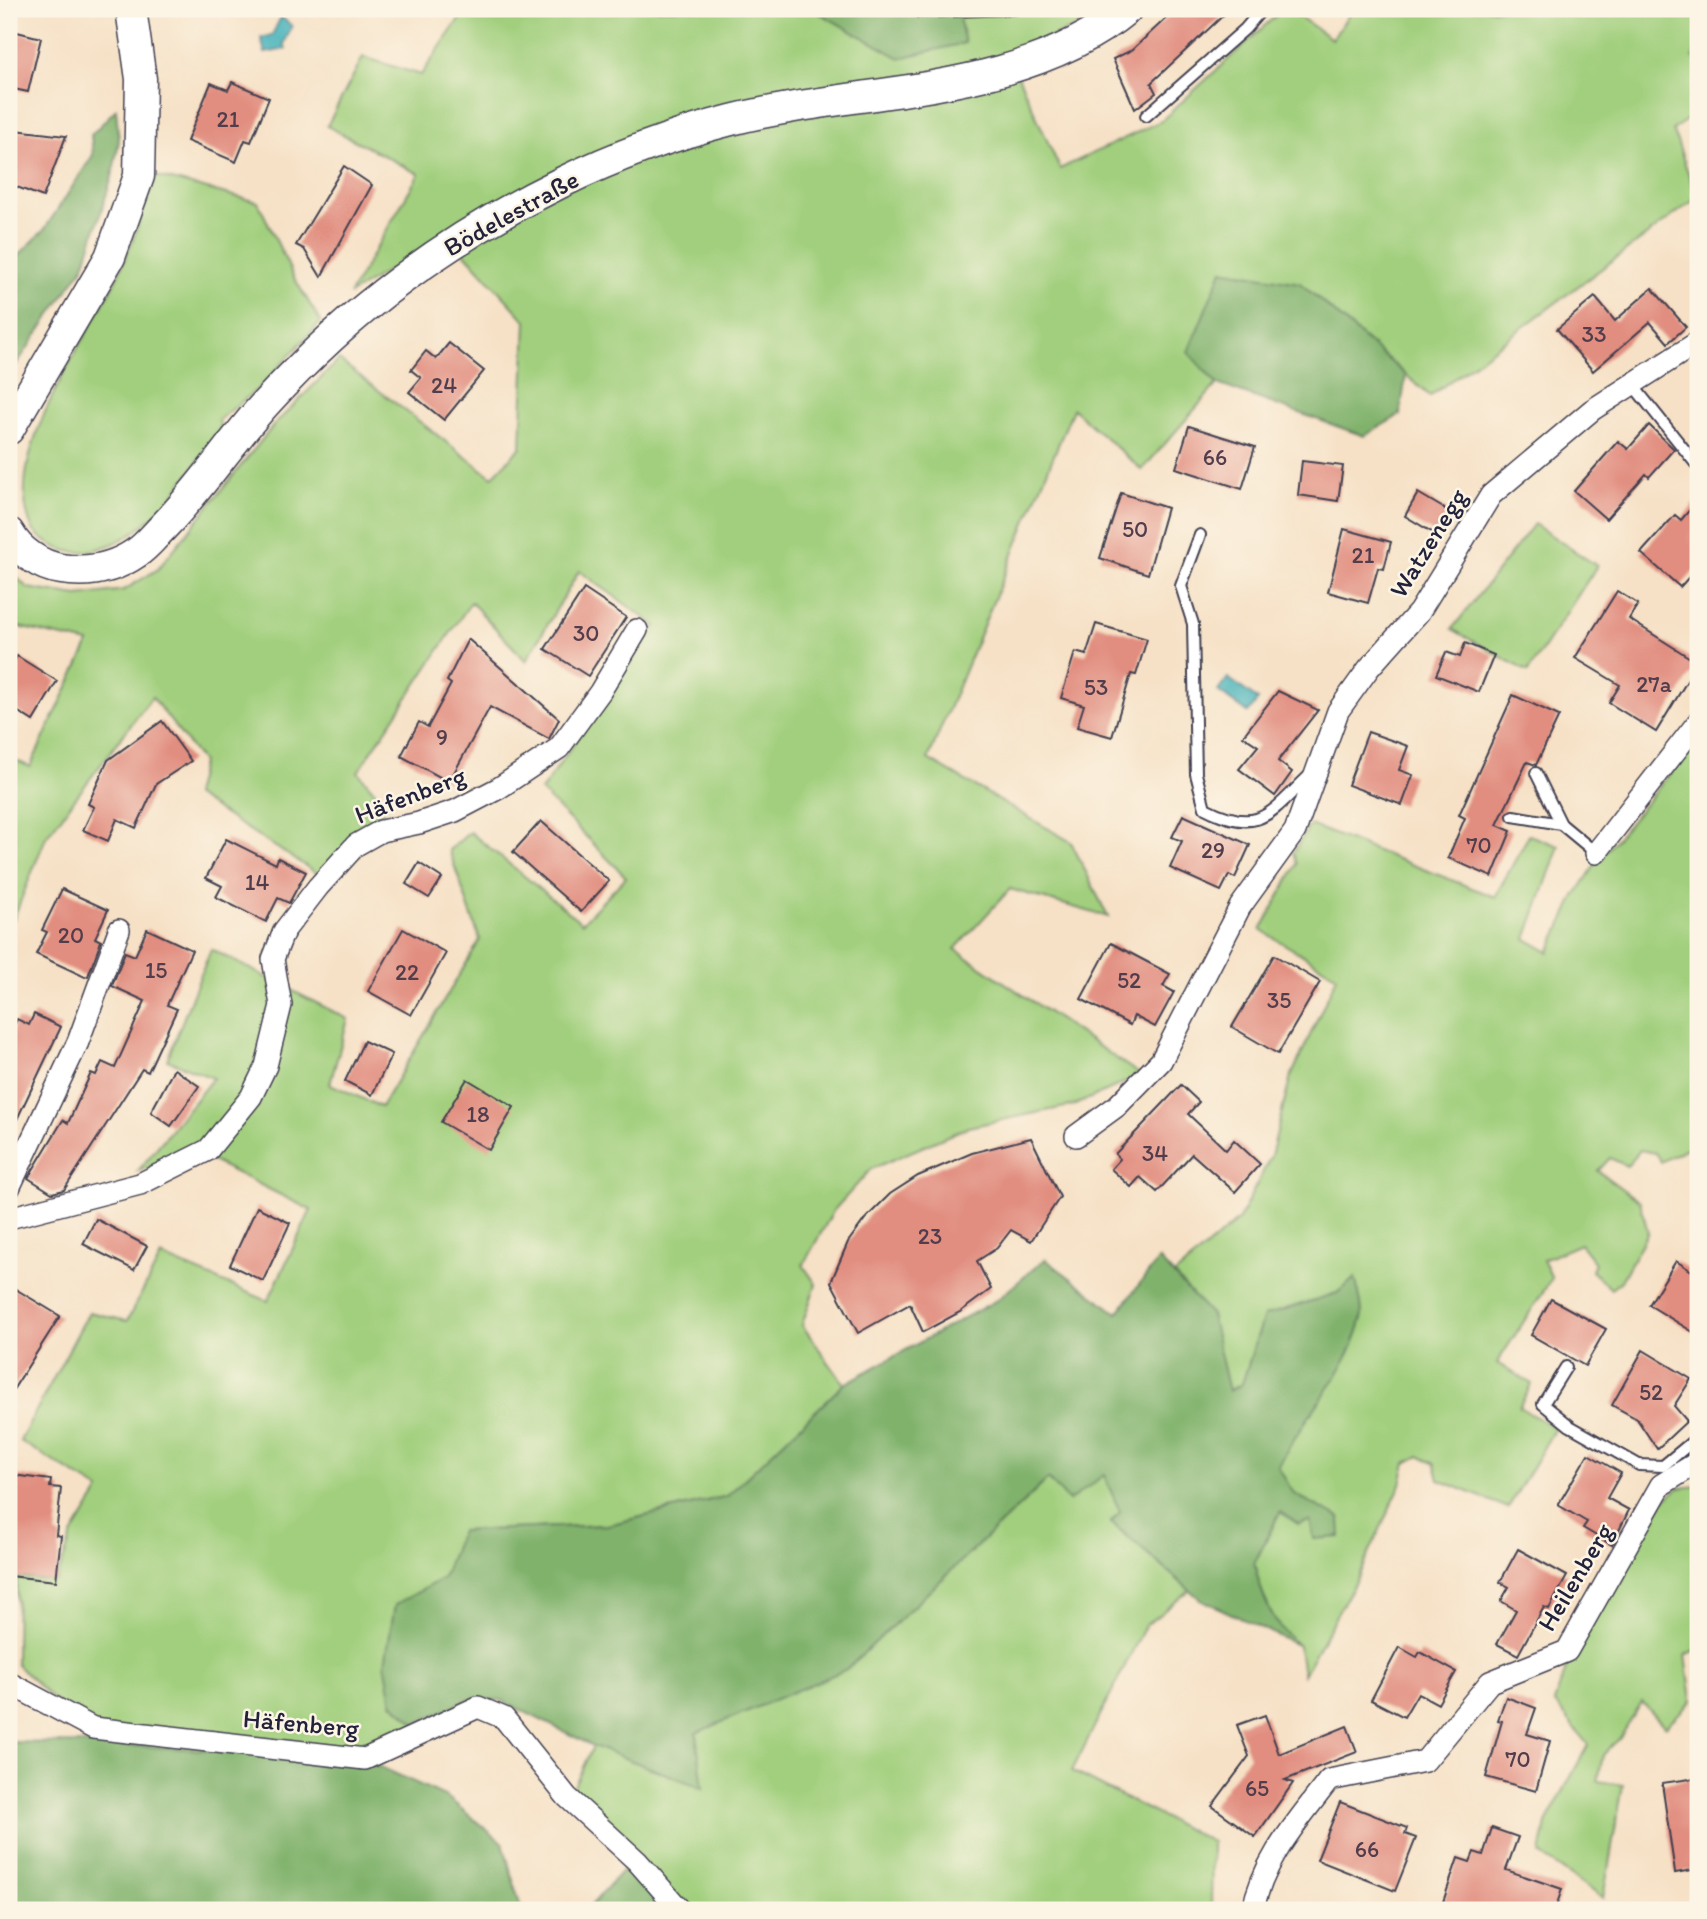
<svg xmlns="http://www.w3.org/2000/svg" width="1707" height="1919" font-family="Itim,sans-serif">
<rect width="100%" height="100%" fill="#fcf5e5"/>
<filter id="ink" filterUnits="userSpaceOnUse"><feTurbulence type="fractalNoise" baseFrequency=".0143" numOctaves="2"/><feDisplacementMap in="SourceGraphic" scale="14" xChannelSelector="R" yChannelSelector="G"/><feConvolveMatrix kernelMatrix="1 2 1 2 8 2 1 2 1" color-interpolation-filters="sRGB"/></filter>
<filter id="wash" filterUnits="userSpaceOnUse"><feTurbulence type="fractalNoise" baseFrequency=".00686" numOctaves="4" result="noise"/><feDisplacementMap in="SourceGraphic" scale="28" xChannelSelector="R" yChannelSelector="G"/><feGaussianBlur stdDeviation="1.57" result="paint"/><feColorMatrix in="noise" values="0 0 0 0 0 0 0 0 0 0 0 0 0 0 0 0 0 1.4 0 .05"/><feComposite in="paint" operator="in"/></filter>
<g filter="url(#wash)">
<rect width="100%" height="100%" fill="#f6e1c6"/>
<g fill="#a1cf7d" stroke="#62785c" stroke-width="2">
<polygon points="466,9 812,9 900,58 957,9 1103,9 1093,19 1009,56 1060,169 1161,121 1283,9 1288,9 1332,39 1353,9 1698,9 1698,47 1693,57 1698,62 1698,111 1673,130 1697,198 1430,396 1300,283 1188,352 1217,384 1142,470 1073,409 928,759 1071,842 1108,917 1010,889 955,949 1141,1075 1075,1105 968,1127 871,1169 834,1210 803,1265 816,1284 802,1325 844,1384 727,1496 608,1525 461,1531 443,1578 395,1605 392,1703 416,1724 374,1764 346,1758 100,1744 16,1664 17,1577 56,1581 72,1535 100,1490 20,1441 89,1312 127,1321 161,1256 268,1301 311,1210 194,1152 138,1171 213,1078 167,1060 211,949 348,1019 330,1084 381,1107 480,940 449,850 470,832 582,923 626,877 541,791 656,626 579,571 526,661 471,602 358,772 387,806 318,874 194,795 202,762 152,697 46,837 9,930 9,757 30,767 89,643 15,626 9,622 9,570 28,588 78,596 124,590 158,569 273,426 339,360 492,477 521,447 526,321 447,234 349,295 419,174 327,126 363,57 421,75"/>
<path d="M156,176L258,202L294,278L321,322L260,387L219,420L221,428C187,476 151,540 89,551C67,555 47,546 33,530C0,464 74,358 106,299C128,260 140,218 156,176Z"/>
<polygon points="1534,524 1597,566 1528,672 1452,629"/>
<path d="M1696,742L1698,1136L1689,1147L1661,1162L1655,1153L1640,1150L1627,1166L1610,1158L1598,1171L1640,1202L1648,1232L1621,1281L1611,1289L1592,1271L1595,1263L1580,1244L1543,1260L1552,1278L1497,1363L1532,1384L1519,1407L1555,1428L1508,1508L1439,1480L1435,1464L1419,1456L1406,1463L1401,1484L1359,1575L1303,1675L1299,1646C1272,1625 1262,1596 1254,1564L1280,1512L1310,1520L1339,1518L1294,1494L1278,1468L1294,1435L1334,1381L1362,1319L1355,1278L1337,1293L1264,1316L1242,1384L1228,1391L1211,1315L1174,1275L1239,1219L1271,1156L1290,1079L1337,976L1261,930L1297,864L1293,853L1310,825L1495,897L1529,835L1559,846L1526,939L1549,952L1575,896L1595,865Z"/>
<polygon points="1104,1475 1121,1512 1111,1523 1190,1590 1145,1626 1072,1771 1212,1842 1211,1910 671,1910 571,1792 593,1746 703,1788 695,1733 847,1669 1048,1479"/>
<polygon points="1698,1486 1698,1649 1686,1655 1692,1701 1665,1727 1642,1702 1620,1738 1603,1755 1598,1781 1623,1785 1603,1898 1540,1854 1546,1823 1588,1745 1554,1702 1573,1650 1664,1500 1679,1488"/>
</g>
<g fill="#80b26c" stroke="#516a54" stroke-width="2">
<polygon points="812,9 957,9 965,43 900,58"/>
<polygon points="116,109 119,141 112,177 84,266 9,375 9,254 16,258 44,230 93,155 91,135"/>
<polygon points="1222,270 1300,283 1406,375 1400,415 1364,436 1217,384 1188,352"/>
<path d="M1045,1259L1117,1313L1159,1259L1211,1315L1229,1391L1242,1384L1264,1316L1337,1293L1355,1278C1358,1290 1364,1308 1361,1321C1348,1374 1302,1418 1278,1467L1294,1494L1340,1518L1341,1537L1314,1539L1310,1521L1298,1524L1280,1512L1254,1564C1262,1596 1272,1625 1299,1646L1200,1599L1111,1522L1120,1512L1104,1475L1069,1501L1048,1479L847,1669L696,1733L703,1788L593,1746L501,1700H467L416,1724L392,1703L385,1663L395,1605L443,1578L461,1531L608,1525L727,1496L844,1384L997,1300Z"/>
<polygon points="14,1742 100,1744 346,1758 374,1764 447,1797 503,1843 520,1905 526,1910 9,1910 9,1743"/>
<polygon points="629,1863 671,1910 587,1910"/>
</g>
<g fill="#3fb0b9" stroke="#30697a" stroke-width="2">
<polygon points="281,17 292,26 284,44 286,49 265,53 261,38 272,35"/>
<polygon points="1228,678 1258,700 1248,713 1218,691"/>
</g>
<g id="blocks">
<g fill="#e18d7f">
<polygon points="1176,9 1230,9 1151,83 1156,93 1135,109 1113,59 1132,50"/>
<polygon points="9,30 41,38 28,92 9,88"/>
<polygon points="232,82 269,98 251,142 245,140 236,162 187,141 211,83 228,90"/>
<polygon points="15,130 66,136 43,197 9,184 9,147"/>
<polygon points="344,166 372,185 321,277 304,249 296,245"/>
<polygon points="1652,288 1686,327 1668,343 1650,322 1593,371 1557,329 1595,297 1615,321"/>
<polygon points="449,343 484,371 444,420 409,392 421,378 411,370 426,351 436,359"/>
<polygon points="1649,425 1674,449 1649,477 1646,474 1606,519 1574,491 1618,441 1628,449"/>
<polygon points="1189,426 1255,447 1242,489 1176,468"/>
<polygon points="1302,461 1343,466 1338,501 1298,495"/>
<polygon points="1121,493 1167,508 1148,574 1100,558"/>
<polygon points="1418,493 1450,512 1437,535 1405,516"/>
<polygon points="1698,500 1698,567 1680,587 1641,553 1675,515 1681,520"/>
<polygon points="1344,529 1391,542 1384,569 1378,568 1368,603 1328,592"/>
<polygon points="584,589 626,617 588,676 545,649"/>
<polygon points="1617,591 1638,604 1629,619 1698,663 1656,732 1609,703 1620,685 1575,658"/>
<polygon points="1096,624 1147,639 1136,675 1131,674 1112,737 1077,727 1084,705 1061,698 1075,652 1086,655"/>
<polygon points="468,639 559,719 549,739 490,707 449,782 401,756 419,722 428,727 451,684 447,681"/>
<polygon points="1465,643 1494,655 1479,692 1436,675 1446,652 1460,657"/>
<polygon points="17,656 57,681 33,721 9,706 9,670"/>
<polygon points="1278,691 1318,710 1278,761 1292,772 1275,796 1239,769 1258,746 1243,736"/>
<polygon points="1513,695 1559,716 1536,765 1527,762 1497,825 1511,831 1492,877 1448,858 1465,818 1459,815"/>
<polygon points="162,721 191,761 156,784 136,828 117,819 108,841 83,830 94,807 88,804 108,760"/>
<polygon points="1368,732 1408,746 1399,770 1413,775 1402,805 1348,785"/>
<polygon points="1183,815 1250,845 1235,878 1229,875 1221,891 1170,868 1182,841 1172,837"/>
<polygon points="541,821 609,881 581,912 513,852"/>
<polygon points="226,839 276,864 278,858 306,872 289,903 278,898 266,922 216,897 222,886 206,878"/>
<polygon points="419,863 442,878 429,898 406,884"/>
<polygon points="62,889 108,910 95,938 101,941 88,976 85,977 36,954 47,932 42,930"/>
<polygon points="147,929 192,950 167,1005 177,1009 148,1072 142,1069 64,1190 52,1193 28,1178 63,1120 68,1123 91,1073 96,1075 102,1062 115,1068 145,1001 112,986 125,952 135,956"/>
<polygon points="403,929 446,953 411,1015 368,991"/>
<polygon points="1111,943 1170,974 1163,986 1174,992 1155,1027 1134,1016 1130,1025 1081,999"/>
<polygon points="1274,955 1320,982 1278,1054 1232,1027"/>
<polygon points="34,1014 61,1027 9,1136 9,1037 17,1019 29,1025"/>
<polygon points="364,1041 392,1054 372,1095 345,1081"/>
<polygon points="174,1069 199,1086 171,1126 151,1112"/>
<polygon points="467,1079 514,1107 489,1150 441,1122"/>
<polygon points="1181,1085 1199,1102 1188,1114 1226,1150 1234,1140 1260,1164 1235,1192 1192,1154 1157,1192 1140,1177 1131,1187 1111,1169 1120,1159 1115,1154"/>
<polygon points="1031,1138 1060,1197 1031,1241 1011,1230 997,1248 977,1261 991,1289 960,1312 923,1332 910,1304 858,1333 831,1282 848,1242 865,1219 890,1194 918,1176 972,1153"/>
<polygon points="257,1207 290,1223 263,1281 230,1265"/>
<polygon points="96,1219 147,1246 134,1270 83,1244"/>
<polygon points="1676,1261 1698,1275 1698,1335 1649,1305"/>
<polygon points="9,1285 60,1316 9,1396"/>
<polygon points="1551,1299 1606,1329 1585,1366 1531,1335"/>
<polygon points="1643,1350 1691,1379 1674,1406 1687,1421 1657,1449 1637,1419 1612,1405"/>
<polygon points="1588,1454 1621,1473 1607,1498 1629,1510 1612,1545 1583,1528 1587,1522 1558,1505"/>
<polygon points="13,1475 51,1480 50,1487 61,1488 56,1535 61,1536 56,1581 9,1576 9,1515"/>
<polygon points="1518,1549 1567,1576 1549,1609 1544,1607 1518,1655 1497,1644 1516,1610 1501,1601 1509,1587 1500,1582"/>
<polygon points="1399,1647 1417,1657 1420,1652 1456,1672 1438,1704 1418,1693 1404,1717 1371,1700"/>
<polygon points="1506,1697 1536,1708 1527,1734 1550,1741 1536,1791 1486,1777 1502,1721 1498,1720"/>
<polygon points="1265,1715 1279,1754 1347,1726 1357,1752 1285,1780 1293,1783 1255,1837 1212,1806 1249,1756 1237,1725"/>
<polygon points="1698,1778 1698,1869 1675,1873 1662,1783"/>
<polygon points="1340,1802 1407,1828 1405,1834 1416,1838 1395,1891 1317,1860"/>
<polygon points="1492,1828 1518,1837 1506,1870 1562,1889 1555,1910 1466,1910 1443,1902 1458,1858 1470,1862 1474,1852 1483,1855"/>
</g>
</g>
</g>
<g filter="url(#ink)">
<use href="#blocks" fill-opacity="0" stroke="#423f50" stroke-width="2"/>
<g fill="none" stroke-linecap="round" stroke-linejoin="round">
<g stroke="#423f50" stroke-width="14">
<g id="lane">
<polyline points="914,9 920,12 1015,9"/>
<polyline points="1146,116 1245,29 1262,9"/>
<polyline points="1632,384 1696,464"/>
<path d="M1200,535L1181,586L1193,624L1196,774L1205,808C1260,836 1270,813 1309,776"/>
<polyline points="1536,773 1561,824 1596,853"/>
<polyline points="1513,816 1561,824"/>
<polyline points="1566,1367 1543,1404 1570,1426 1639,1465 1663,1466 1698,1437"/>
</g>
</g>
<g stroke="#423f50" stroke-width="24">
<g id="street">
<polyline points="1596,853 1698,722"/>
<polyline points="1076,1136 1117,1106 1161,1061 1240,907 1295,831 1338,711 1369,668 1419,612 1491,495 1592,410 1698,342"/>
<polyline points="9,1188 78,1042 119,930"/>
<polyline points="9,1218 140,1184 208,1150 251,1097 266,1066 281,1005 273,959 284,931 318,887 356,845 381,831 419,823 455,811 499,788 559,748 600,692 637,630"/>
<polyline points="9,1683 93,1728 365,1759 478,1707 504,1718 567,1797 637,1861 680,1910"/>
<path d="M1253,1910C1263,1859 1298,1821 1329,1780L1425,1761L1490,1682L1567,1651L1661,1485L1698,1462"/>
</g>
</g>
<g stroke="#423f50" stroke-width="33">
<g id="secondary">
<polyline points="9,429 110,257 139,176 141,79 131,9"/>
<path d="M9,533C19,551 40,566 61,569C87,573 113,569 136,553C146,547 155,535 164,526C201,488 230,443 265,404C306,359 352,316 401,280C499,207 613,150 731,120C860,87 1020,97 1127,9"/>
</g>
</g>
<use href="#lane" stroke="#fff" stroke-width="10"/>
<use href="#street" stroke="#fff" stroke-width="21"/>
<use href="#secondary" stroke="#fff" stroke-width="30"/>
</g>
</g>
<g text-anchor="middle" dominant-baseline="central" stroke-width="5" stroke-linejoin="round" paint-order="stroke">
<g font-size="23" fill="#523d4c">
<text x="228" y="119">21</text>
<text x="1594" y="334">33</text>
<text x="444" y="385">24</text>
<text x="1215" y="457">66</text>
<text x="1135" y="529">50</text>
<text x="1363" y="555">21</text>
<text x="586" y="633">30</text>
<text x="1654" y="684">27a</text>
<text x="1096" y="687">53</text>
<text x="442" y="737">9</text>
<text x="1479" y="845">70</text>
<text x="1213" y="850">29</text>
<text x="257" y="882">14</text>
<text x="71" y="935">20</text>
<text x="156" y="970">15</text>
<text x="407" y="972">22</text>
<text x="1129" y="980">52</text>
<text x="1279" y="1000">35</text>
<text x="478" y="1114">18</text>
<text x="1155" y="1153">34</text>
<text x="930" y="1236">23</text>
<text x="1651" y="1392">52</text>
<text x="1518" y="1759">70</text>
<text x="1257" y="1788">65</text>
<text x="1367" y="1849">66</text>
</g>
<g font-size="26" fill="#22223b" stroke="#fcf5e5">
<text transform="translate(511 213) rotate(-29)">Bödelestraße</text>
<text transform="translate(1428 543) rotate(-58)">Watzenegg</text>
<text transform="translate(410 795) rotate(-21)">Häfenberg</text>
<text transform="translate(1575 1577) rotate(-59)">Heilenberg</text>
<text transform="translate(301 1723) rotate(5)">Häfenberg</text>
</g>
</g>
<rect width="1707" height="1919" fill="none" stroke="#fcf5e5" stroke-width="35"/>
</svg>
